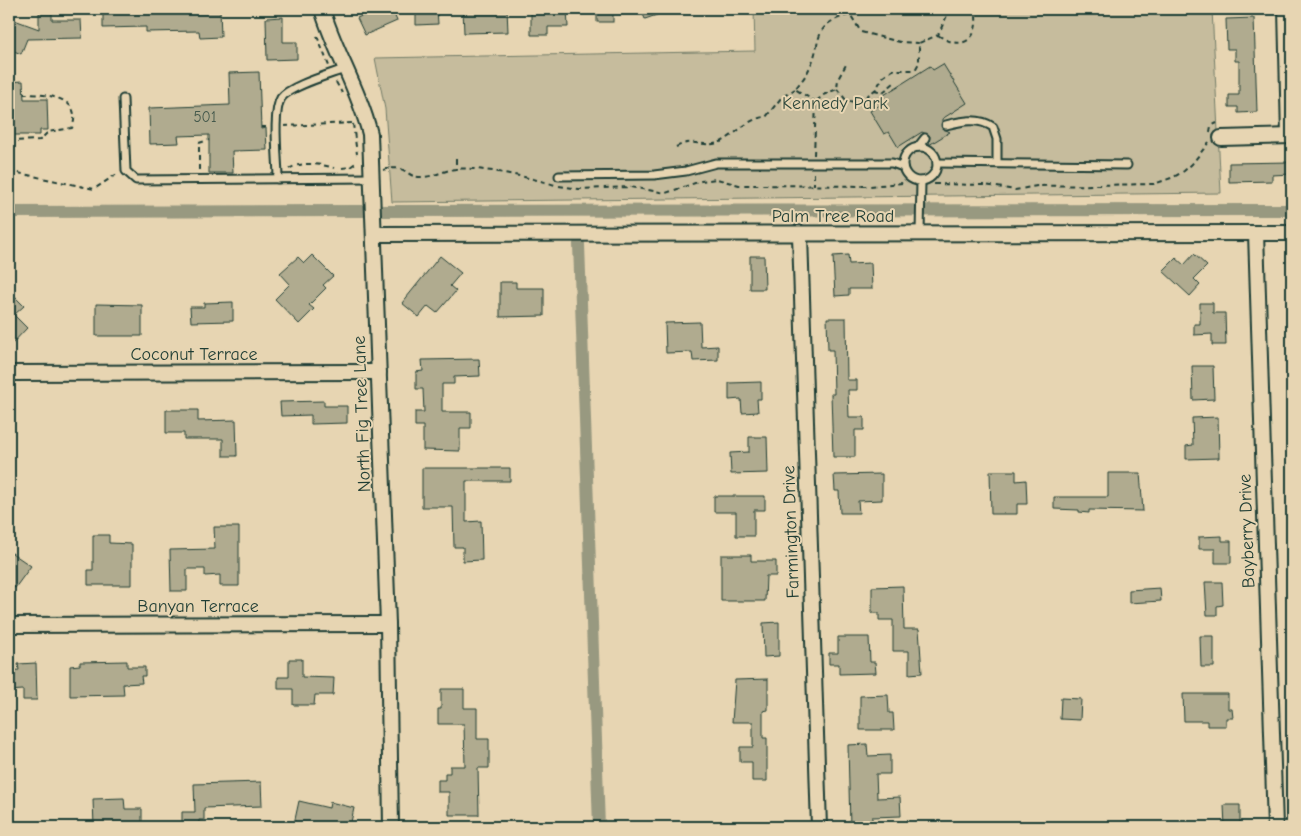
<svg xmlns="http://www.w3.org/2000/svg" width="1301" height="836" font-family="'Comic Neue',sans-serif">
<rect width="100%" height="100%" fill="#e7d5b2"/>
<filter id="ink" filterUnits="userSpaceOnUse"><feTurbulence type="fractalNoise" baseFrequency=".02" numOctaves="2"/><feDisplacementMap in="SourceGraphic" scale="10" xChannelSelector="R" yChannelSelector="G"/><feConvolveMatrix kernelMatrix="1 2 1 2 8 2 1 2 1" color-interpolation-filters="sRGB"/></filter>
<g filter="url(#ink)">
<polygon fill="#c6bc9d" stroke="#727c68" points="754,9 1212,9 1221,193 392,202 385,109 375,58 755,51"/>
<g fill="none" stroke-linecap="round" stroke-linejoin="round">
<g stroke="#989980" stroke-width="12">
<polyline points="383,211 1292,210"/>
<polyline points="9,212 364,211"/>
<polyline points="579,244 599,827"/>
</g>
</g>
<g fill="#b0ab8f" stroke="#1f3d34">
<polygon points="145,9 184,9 184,12 220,9 221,37 200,38 199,31 146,32 146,27 103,28 103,11"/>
<polygon points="378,9 392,9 397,21 365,35 357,18"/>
<polygon points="416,9 437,9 438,24 416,25"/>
<polygon points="463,9 507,9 508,32 464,33"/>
<polygon points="531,9 567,9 568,27 548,27 548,35 531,35"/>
<rect x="597" y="9" width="16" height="13"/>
<polygon points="641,9 671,9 671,10 645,19"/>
<polygon points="39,13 52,13 52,20 81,20 82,38 27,39 21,54 9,49 9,18 39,29"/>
<polygon points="283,17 283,42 297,42 297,59 267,60 266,18"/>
<polygon points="1254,18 1257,112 1238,113 1238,107 1229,107 1229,95 1239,95 1239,61 1235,61 1235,49 1227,49 1226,19"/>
<polygon points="943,64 967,103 942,119 942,128 950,132 929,145 930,136 922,132 898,147 889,132 884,134 870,111 880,105 876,100 930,66 933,70"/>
<polygon points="259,72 261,129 266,128 267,150 232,151 233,173 209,173 209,135 178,136 179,143 150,144 149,108 230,105 229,73"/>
<polygon points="23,81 24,99 47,99 48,130 40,130 40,135 9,135 9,82"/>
<polygon points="1292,162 1292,174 1272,175 1272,181 1229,182 1229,163"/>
<polygon points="1194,254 1207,266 1194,279 1200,285 1190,296 1163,271 1176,258 1184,265"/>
<polygon points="312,255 333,276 323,285 326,288 309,305 314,309 299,324 275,299 290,284 280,273 298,257 304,263"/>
<polygon points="848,255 849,264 871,263 872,289 849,289 849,295 835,296 833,256"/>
<polygon points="440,256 461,273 450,286 456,291 437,313 428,306 419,317 402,303"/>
<polygon points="750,256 764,256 765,289 750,289"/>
<polygon points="500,282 516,282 516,288 544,288 544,316 500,317"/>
<polygon points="9,291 24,306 14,315 27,328 9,347"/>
<polygon points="233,302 233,321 191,322 190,307 204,307 204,303"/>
<polygon points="1200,303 1213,303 1213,313 1225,313 1226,345 1212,345 1212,334 1194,335 1194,324 1200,324"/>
<polygon points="96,304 142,305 142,336 96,336"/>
<polygon points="827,318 846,318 847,380 857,380 857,390 848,390 849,417 864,417 864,430 855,430 855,457 833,457 831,394 834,394 833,350 828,350"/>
<polygon points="700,322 701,347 718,346 718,360 693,361 692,352 666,353 665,323"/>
<polygon points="479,359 480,376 454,377 454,384 442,384 442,412 471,412 471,428 460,428 460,451 423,450 423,426 415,426 415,412 424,412 423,389 416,389 416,372 423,371 422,360"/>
<polygon points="1192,366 1213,366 1214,399 1193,400"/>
<polygon points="761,382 761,399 757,399 758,412 742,413 741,399 729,400 729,383"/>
<polygon points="324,401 324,406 347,406 347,423 311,424 311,415 281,416 280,402"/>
<polygon points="166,410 198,410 198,421 236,420 237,456 223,456 223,439 184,439 184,433 166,433"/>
<polygon points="1218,417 1219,458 1186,459 1186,446 1193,445 1192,418"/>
<polygon points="749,437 767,437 768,473 731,474 730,453 749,452"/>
<polygon points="422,468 510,468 510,481 466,481 466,522 481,521 482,560 463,561 463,547 454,547 453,507 422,507"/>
<polygon points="990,471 1016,471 1016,481 1026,480 1027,504 1017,504 1017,514 991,514"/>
<polygon points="1108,473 1140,473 1143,511 1089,510 1089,513 1079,512 1079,510 1054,509 1054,497 1108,497"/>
<polygon points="882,474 882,500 858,501 859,513 840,513 839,491 835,491 834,475"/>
<polygon points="714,496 765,496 765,510 754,510 754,536 736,536 736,512 714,512"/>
<polygon points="214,527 239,527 239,586 220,586 220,575 205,576 205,569 187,569 187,591 171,591 170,550 215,549"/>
<polygon points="93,535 109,535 109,543 132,544 132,585 88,585 88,570 93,570"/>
<polygon points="1222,536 1222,541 1231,541 1231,563 1215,563 1215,549 1199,549 1199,537"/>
<polygon points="9,551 31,566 15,588 9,584"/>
<polygon points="721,555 751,555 751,561 776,561 776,576 766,576 765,601 721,601"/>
<polygon points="1205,582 1222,582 1223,605 1217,606 1217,615 1207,615"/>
<polygon points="903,586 904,629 919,629 922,673 909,674 909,651 893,651 893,620 879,620 879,613 872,613 872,587"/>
<polygon points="1160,588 1161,601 1129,603 1129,590"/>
<polygon points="779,622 779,656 764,657 763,623"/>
<polygon points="1200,636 1214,636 1214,667 1201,667"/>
<polygon points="838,637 869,637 870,662 875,662 876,673 839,674 839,664 829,664 829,653 838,653"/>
<polygon points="289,659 302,659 302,677 334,678 333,695 315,695 314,705 293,705 293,689 278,689 278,677 289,677"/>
<polygon points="127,661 127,667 145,667 145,676 141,676 142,683 123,684 124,695 70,696 70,666 80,665 80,662"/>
<polygon points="36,663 37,700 23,700 23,690 9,691 9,671 19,670 18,664"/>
<polygon points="768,679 768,710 763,711 763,738 767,738 767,781 752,781 752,762 740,762 740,747 753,747 753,722 732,722 735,680"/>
<polygon points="441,689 464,689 464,708 477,708 477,739 489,739 489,768 478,768 479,815 449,815 449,792 438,792 438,780 445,780 445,773 450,773 450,766 465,766 464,724 438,724 438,709 441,709"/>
<polygon points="1183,694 1228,694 1228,709 1232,709 1233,718 1226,718 1226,726 1207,726 1207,721 1184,721"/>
<polygon points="888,695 889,713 893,713 894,730 860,730 860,696"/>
<polygon points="1061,698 1081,699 1080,720 1060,719"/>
<polygon points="867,744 868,756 890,755 890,774 876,774 877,798 900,797 901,816 872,817 872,827 850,827 848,745"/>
<polygon points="261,782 262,806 204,808 204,820 199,820 199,827 182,827 182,812 195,812 194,784"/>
<polygon points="124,798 125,809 142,809 142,827 94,827 93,799"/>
<polygon points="299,801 329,808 330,802 354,808 350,827 312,827 294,824"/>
<polygon points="1224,805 1240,805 1240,827 1225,827"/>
</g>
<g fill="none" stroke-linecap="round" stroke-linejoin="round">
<g stroke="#1f3d34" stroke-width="11">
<g id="lane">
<polyline points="123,99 126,171 136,180 372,178"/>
<path d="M946,125C961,121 979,117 993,127L997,139V163"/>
<circle cx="920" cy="164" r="17"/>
<polyline points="918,147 925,138"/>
<polyline points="937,163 1127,165"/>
<polyline points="559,176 654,175 686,171 716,163 892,163 903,167"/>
<path d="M278,179C278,160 272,113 281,98C289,86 332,74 347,68"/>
<polyline points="920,234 921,181"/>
</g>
</g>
<g stroke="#1f3d34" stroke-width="18">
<g id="street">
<path d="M322,9C335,52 359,90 370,134L388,624L391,827"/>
<polyline points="1286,9 1289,136"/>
<polyline points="1221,138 1292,136"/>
<polyline points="1256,233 1275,827"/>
<polyline points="374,234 1292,233"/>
<polyline points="800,235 819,827"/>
<polyline points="9,373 379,372"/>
<polyline points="9,625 388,624"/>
</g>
</g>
<g stroke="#1f3d34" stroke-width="2" stroke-dasharray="5 4" stroke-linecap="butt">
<polyline points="847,9 861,32 900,42 919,43"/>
<path d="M938,35C964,53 981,38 975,9"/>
<polyline points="317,36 329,66"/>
<polyline points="336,82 342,93"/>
<polyline points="837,89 846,100 858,103 876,89 883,77 893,70 915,70 919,63 919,43 938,35 950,9"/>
<polyline points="874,90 883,92 894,83"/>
<path d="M816,102L795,89C800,83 806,76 809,69C823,43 810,24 849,15"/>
<polyline points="353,124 357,154"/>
<polyline points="284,126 353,123"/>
<polyline points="261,127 267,127"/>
<polyline points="1210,132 1211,126 1217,123"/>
<path d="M9,141L40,140L48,132L72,128C84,96 44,94 24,94"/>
<path d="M676,147C695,137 700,148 718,143C735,137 746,118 766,117L781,98L795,89"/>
<polyline points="814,155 816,102 823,95 837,89 838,79 847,63"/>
<polyline points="456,159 456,169"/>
<polyline points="342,168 350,167 357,162"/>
<path d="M289,169C300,161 322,164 334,168"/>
<polyline points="199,170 199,143 209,140"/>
<path d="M383,170C409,163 404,178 422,177C434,177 444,170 456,169C478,166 533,178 555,185"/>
<polyline points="9,171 94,189 117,174"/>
<polyline points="814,173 814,185"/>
<polyline points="934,184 985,185 1015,190 1037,186 1154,184 1174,177 1184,171 1192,164 1209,142"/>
<polyline points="559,186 579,189 630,187 666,193 701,181 717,179 739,185 753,185 869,186 903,183"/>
</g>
<use href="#lane" stroke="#e7d5b2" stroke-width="7"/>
<use href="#street" stroke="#e7d5b2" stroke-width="14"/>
</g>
</g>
<g text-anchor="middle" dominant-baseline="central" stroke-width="4" stroke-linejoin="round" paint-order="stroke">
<g font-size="15" fill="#43584b">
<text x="205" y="117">501</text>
</g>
<g font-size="18" fill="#304a3e" stroke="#e7d5b2">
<text x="835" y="103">Kennedy Park</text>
</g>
<g font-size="18" fill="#1f3d34" stroke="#e7d5b2">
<text x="833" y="216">Palm Tree Road</text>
<text x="194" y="354">Coconut Terrace</text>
<text transform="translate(362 414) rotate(-92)">North Fig Tree Lane</text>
<text transform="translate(1247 531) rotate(-92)">Bayberry Drive</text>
<text transform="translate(791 532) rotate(-92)">Farmington Drive</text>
<text x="198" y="606">Banyan Terrace</text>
</g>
</g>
<rect width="1301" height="836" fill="none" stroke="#e7d5b2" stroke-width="30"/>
<rect x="15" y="15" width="1271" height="806" fill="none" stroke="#1f3d34" stroke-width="2" filter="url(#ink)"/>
</svg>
